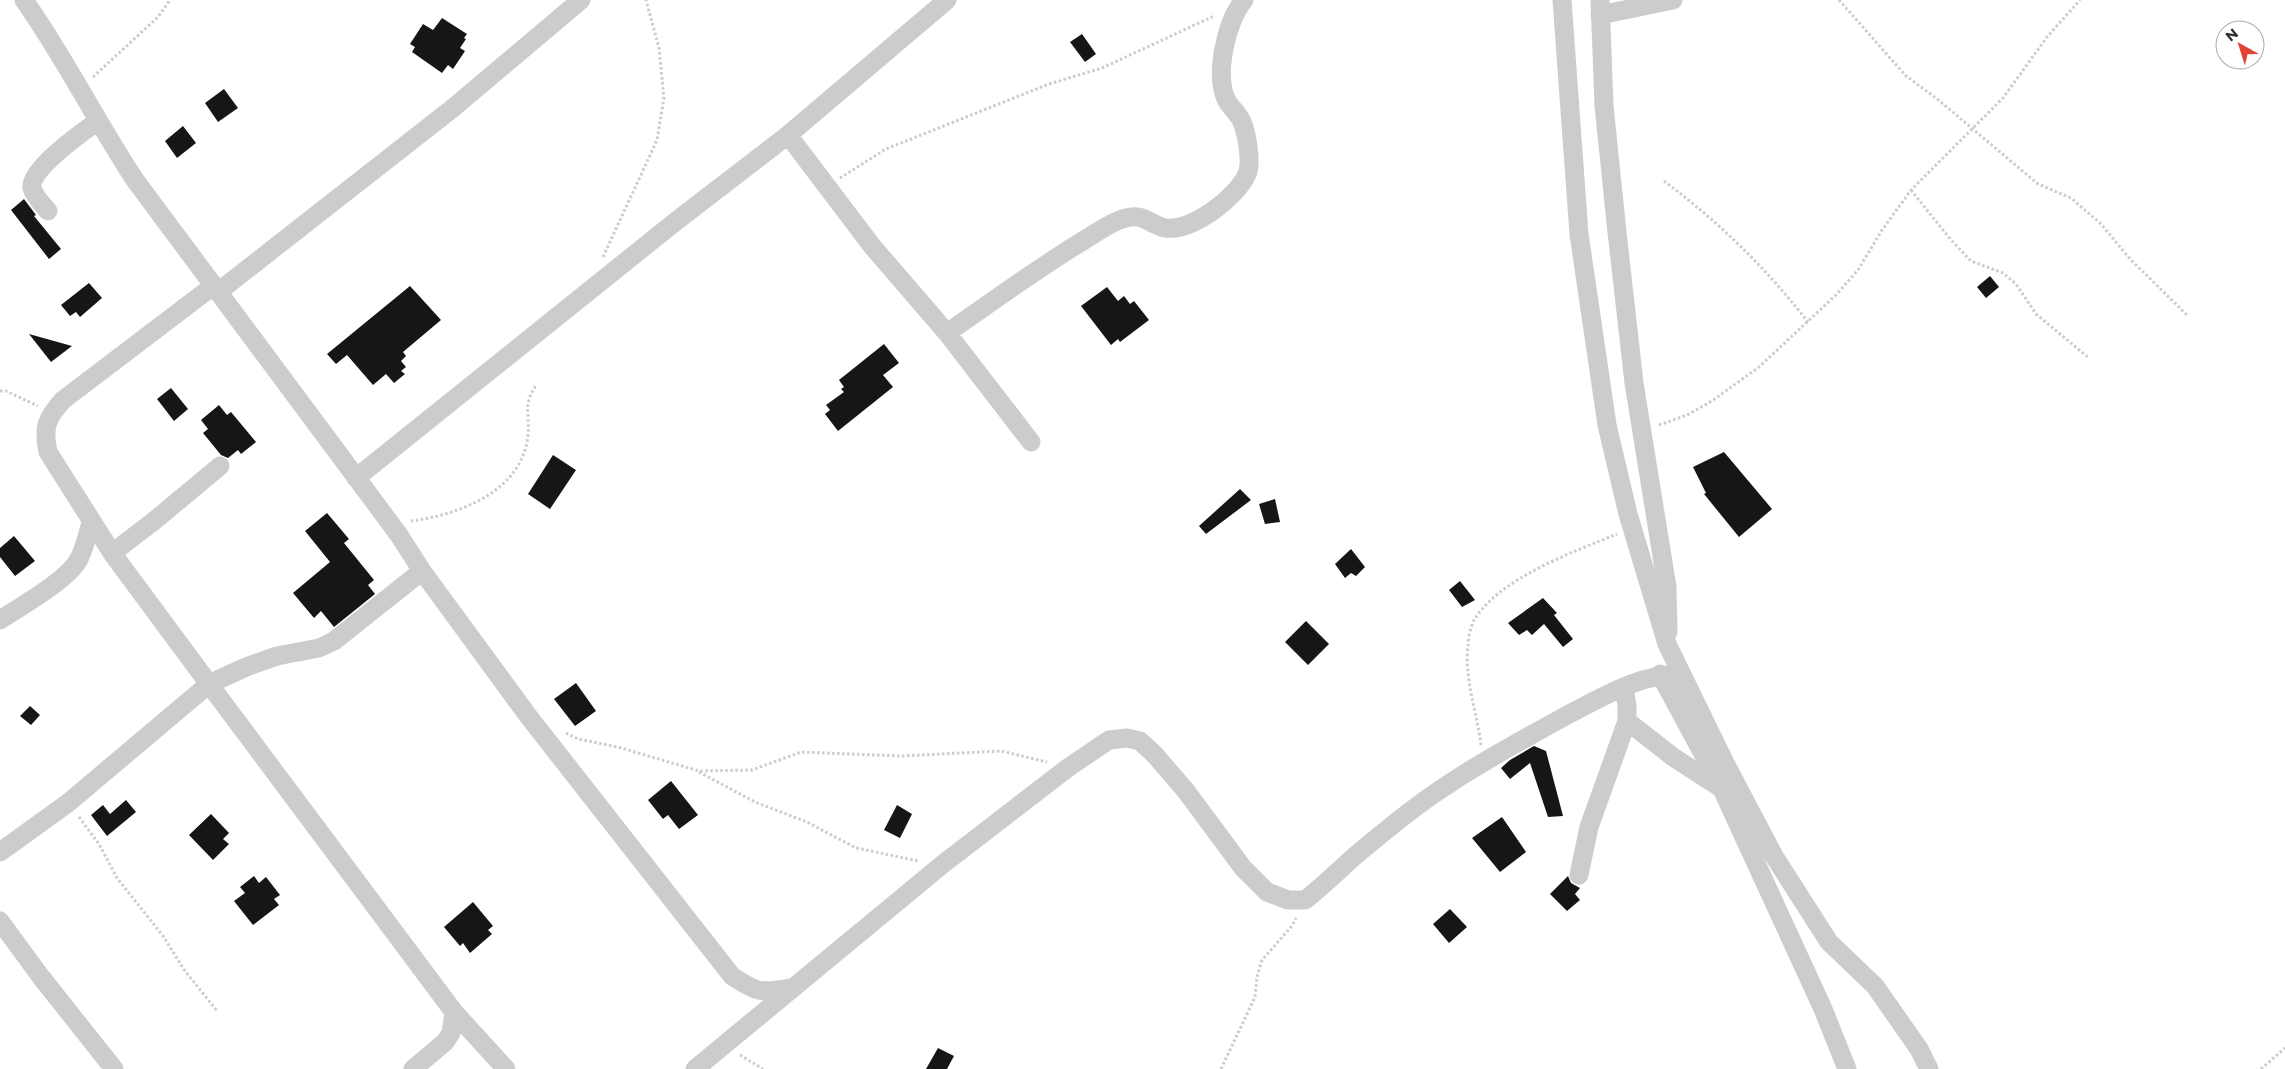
<svg xmlns="http://www.w3.org/2000/svg" width="2285" height="1069" font-family="Montserrat,sans-serif">
<style>
.building{fill:#161616}
.lines{fill:none;stroke-linecap:round;stroke-linejoin:round}
.path{stroke:#ccc;stroke-width:3;stroke-dasharray:2.5 2.5;stroke-linecap:butt}
.minor{stroke:#ccc;stroke-width:19}
</style>
<rect width="100%" height="100%" fill="#fff"/>
<path class="building" d="M442 18 467 34 464 38 466 39 460 48 465 51 453 69 448 65 442 73 412 52 415 47 410 44 423 24 433 30Z
M1082 34 1096 54 1085 62 1070 42Z
M224 89 238 108 218 122 205 103Z
M183 126 196 143 177 158 165 141Z
M24 199 36 215 34 216 61 249 49 259 11 210Z
M1990 276 1999 287 1986 298 1977 287Z
M89 283 102 298 80 317 76 312 70 316 61 305Z
M410 286 441 320 403 352 406 356 401 361 406 367 401 371 405 374 394 383 386 374 373 385 347 355 336 364 327 354Z
M1107 287 1118 301 1124 296 1130 304 1134 301 1149 320 1120 342 1118 339 1111 345 1081 306Z
M29 334 72 346 51 362Z
M884 344 899 363 883 375 893 387 838 431 825 414 830 410 826 405 844 392 841 389 844 387 839 380Z
M171 388 188 409 174 421 157 399Z
M219 405 227 415 231 412 256 442 241 454 238 450 228 458 221 455 203 433 208 429 201 420Z
M1724 452 1772 509 1739 537 1704 494 1706 493 1693 467Z
M553 455 576 470 550 509 528 494Z
M1240 489 1251 500 1206 534 1199 526Z
M1275 499 1280 522 1265 524 1259 504Z
M327 513 349 539 344 543 374 580 368 585 375 594 334 627 321 611 314 618 293 593 330 562 305 531Z
M14 536 35 561 15 576 0 557V548Z
M1351 549 1365 567 1356 576 1351 573 1345 578 1335 564Z
M1460 581 1475 600 1462 607 1449 590Z
M1543 598 1557 613 1554 615 1573 639 1563 647 1544 624 1532 635 1527 630 1519 635 1508 623Z
M1306 621 1329 644 1308 665 1285 642Z
M576 683 596 711 575 726 554 699Z
M30 706 40 715 31 725 20 716Z
M1534 746 1546 751 1563 816 1548 817 1530 763 1510 779 1501 768 1510 760Z
M671 781 698 815 679 829 668 815 663 819 648 800Z
M126 800 136 812 107 836 91 815 103 805 110 814Z
M897 805 912 814 900 838 884 830Z
M211 814 229 833 223 839 229 844 213 860 189 835Z
M1502 817 1526 852 1500 872 1472 838Z
M254 876 259 883 266 877 280 895 274 899 279 905 253 925 234 901 245 893 240 887Z
M1568 876 1571 883 1580 888 1575 894 1580 900 1567 911 1550 894Z
M473 902 493 926 488 930 492 934 470 953 463 943 460 946 444 927Z
M1450 909 1467 927 1449 943 1433 924Z
M938 1048 954 1056 947 1069H926Z"/>
<g class="lines">
<path class="path" d="M1839 0 1906 76 1936 98 2038 184 2071 198 2101 224 2130 259 2187 315
M93 77 158 17 170 0
M840 178 886 149 1049 84 1102 68 1214 16
M1664 181C1720 223 1765 267 1808 322
M1911 190 1951 240 1971 261 2003 273 2016 284 2036 314 2089 358
M603 257 657 140 664 98 659 48 646 0
M0 391H6L38 406
M1659 425 1687 415 1712 401 1759 367 1836 295 1858 270 1882 230 1911 190 2003 98 2047 37 2080 0
M411 521C459 515 523 491 528 435 530 411 522 406 537 384
M566 733 578 739 618 747 699 771 752 770 801 752 900 756 1001 751 1047 762
M1481 745C1477 713 1464 678 1468 646 1468 638 1471 626 1474 620 1500 578 1573 552 1617 534
M699 772 755 802 807 822 856 848 919 861
M79 817 99 844 117 878 163 936 185 971 218 1012
M740 1055 763 1069
M1221 1069 1255 997 1257 977 1262 960 1292 926 1296 918
M2261 1069 2285 1048"/>
<path class="minor" d="M24 0C65 58 96 121 135 180L399 535 422 571 529 717 732 976C757 993 761 993 790 988
M1562 0 1579 234 1607 425 1628 514 1667 644 1725 763 1774 856 1829 942 1875 986 1919 1049 1929 1069
M1600 0 1604 106 1617 232 1634 383 1667 587 1668 632
M1600 15 1673 0
M788 135 872 246 947 333 1031 442
M48 211C43 205 34 196 32 188 28 170 84 131 98 121
M213 286 63 400C46 419 43 427 48 452L112 553 209 684 454 1012 506 1069
M218 292 453 108 581 0
M947 333C993 301 1038 268 1086 239 1098 232 1112 221 1126 218 1143 213 1151 225 1165 228 1192 232 1237 197 1247 174 1252 163 1247 134 1242 122 1239 114 1231 108 1227 101 1214 76 1226 21 1244 0
M356 478 675 222 788 135 947 0
M112 553 154 521 220 466
M0 620C21 606 68 580 79 559 85 547 88 534 91 522
M1660 674 1722 789 1823 1009 1847 1069
M1627 721 1673 757 1721 788
M0 852 68 803 209 684 246 667 277 656 319 648 334 641 422 571
M1579 875 1589 827 1627 721V706L1624 687
M0 921 41 977 114 1069
M413 1069 445 1042 451 1033 454 1012
M695 1069 943 864 1069 767 1109 740 1127 738 1140 741 1155 755 1186 791 1243 868 1267 892 1288 900H1305C1323 886 1339 870 1356 855 1380 835 1405 814 1431 796 1475 765 1524 739 1571 713 1606 695 1641 674 1681 674"/>
</g>
<g transform="translate(2240 45) rotate(321)"><circle r="24" fill="#ffffff" stroke="#acacac"/>
<path d="M0-4L9 19L0 12L-9 19Z" fill="#e34333"/>
<text y="-8" font-size="14" font-weight="bold" text-anchor="middle" fill="#2f2f2f">N</text>
</g>
</svg>
